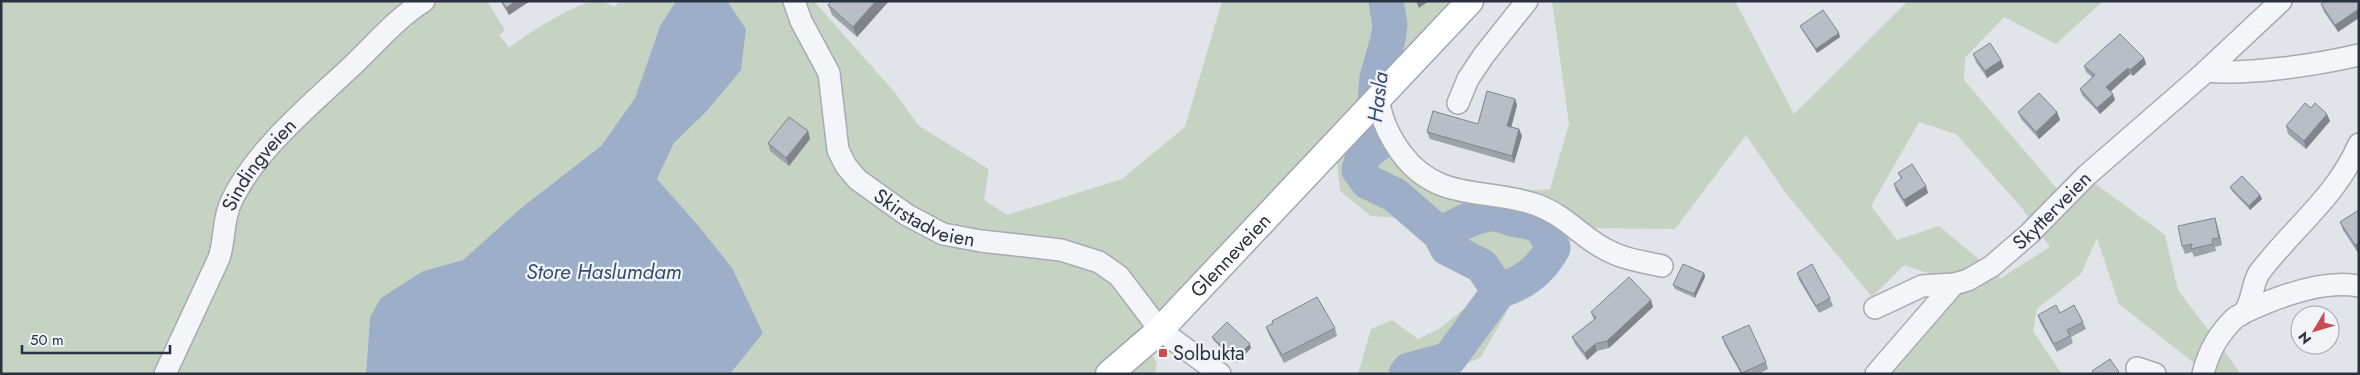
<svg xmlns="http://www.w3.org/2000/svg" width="2360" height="375" font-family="Jost,sans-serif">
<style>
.green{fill:#c6d3c2;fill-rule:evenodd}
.water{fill:#9dafc8}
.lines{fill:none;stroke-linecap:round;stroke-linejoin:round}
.river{stroke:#9dafc8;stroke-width:35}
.minor-casing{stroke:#a6abb3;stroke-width:24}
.major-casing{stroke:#a1a7b5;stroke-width:29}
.minor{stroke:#f4f5f8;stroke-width:21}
.major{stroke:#fff;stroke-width:26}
.wall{fill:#9ea3aa}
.shaded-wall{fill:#81848b}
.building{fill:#b8bdc6;stroke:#81848b}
.poi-dot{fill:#cb4a55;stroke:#f1f3f7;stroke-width:2}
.labels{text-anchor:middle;stroke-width:4.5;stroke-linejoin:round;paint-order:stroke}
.street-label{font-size:20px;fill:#2a3141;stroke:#f1f3f7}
.poi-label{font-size:20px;fill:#2a3141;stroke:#f1f3f7;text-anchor:start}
.water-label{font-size:21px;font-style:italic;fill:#354d74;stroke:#f1f3f7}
</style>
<rect width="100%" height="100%" fill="#e1e4e9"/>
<path class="green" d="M1 1H487L505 30 499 35 509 48C528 33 567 9 589 2 599 0 607 2 614 7L620 1H676L660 26 635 98 601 146 521 208 463 260 423 271 370 317 366 374H1Z
M727 1H814L896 94 919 126 989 169 984 200 1007 215 1122 179 1185 127 1222 1H1456L1149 322 1141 337 1157 363 1155 374H730L763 332 697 224 657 179 674 143 706 112Z
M1552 1H1735L1794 114 1908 1H2103L2056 44 2004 17 1965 58 1964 80 2068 202 2093 182 2165 235 2178 290 2239 371 2237 374H2208L2119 304 2097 238 2081 274 2037 309 2033 331 2062 374H1880L1912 340 1940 277 1904 265 1872 297 1784 191 1746 135 1675 229 1581 228 1564 250 1513 301 1481 357 1446 374H1358L1371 329 1392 320 1418 339 1439 329 1486 291 1473 272 1400 218 1371 216 1340 191 1337 162 1373 125C1391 141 1417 168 1439 177 1461 186 1527 193 1550 189L1569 124ZM1919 122 1956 134 2021 207 2050 247 2001 278 1939 226 1897 240 1871 206Z"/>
<path class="water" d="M676 1H727L746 29 741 70 706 112 674 143 657 179 697 224 732 268 763 333 730 374H366L370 317 381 298 423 271 463 260 521 208 601 146 635 98 660 26Z"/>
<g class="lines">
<path class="river" d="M1386 1 1390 25 1388 39 1377 78 1372 129 1379 143 1363 155 1359 170 1368 182 1395 195 1440 234 1447 248 1482 266 1499 291 1449 359 1409 370 1406 374
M1440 234C1454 227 1478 213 1494 214 1500 214 1507 218 1513 219 1539 224 1541 222 1553 248 1541 270 1522 284 1499 291"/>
<defs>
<g id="minor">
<path id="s1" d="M794 1 801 21 829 73 838 150 846 166 858 180 907 215 943 234 981 241 1061 250 1099 262 1119 276 1160 330 1220 374"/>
<path d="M2206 71C2248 75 2317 65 2359 55"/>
<path d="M1378 99C1382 121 1389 136 1402 154 1439 203 1486 187 1537 205 1567 216 1585 241 1611 252 1626 260 1645 262 1662 266"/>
<path d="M1458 103 1468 79 1484 55 1527 1"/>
<path id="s2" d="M1875 308 1922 286 1954 284 1968 280 1992 266 2029 234 2087 175 2202 75 2281 1"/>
<path d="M2245 312C2277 297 2324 279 2359 286"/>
<path d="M2137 368 2155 374"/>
<path id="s3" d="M165 374 219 258C225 240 223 218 231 202 255 150 312 104 353 65 377 42 396 19 424 1"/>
<path d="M1876 374 1954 284"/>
<path d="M2203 374C2208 353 2219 333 2235 318 2237 316 2242 315 2244 312 2252 304 2252 284 2259 273 2292 229 2337 196 2359 144"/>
</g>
<g id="major">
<path id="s4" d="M1109 374 1160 330 1470 1"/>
</g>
</defs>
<use href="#minor" class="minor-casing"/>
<use href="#major" class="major-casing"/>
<use href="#minor" class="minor"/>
<use href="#major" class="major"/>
</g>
<path class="wall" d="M500 1H530L509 15Z
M831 1H889L857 37 832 15 828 5Z
M2359 1 2338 32 2324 12 2321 4Z
M1800 26 1840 37 1817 53 1802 30Z
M1973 54 2004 67 1987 78 1976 62Z
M2144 58 2146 64 2133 76 2130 74 2111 91 2115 100 2100 114 2082 95 2080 89 2092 77 2086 72 2084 66Z
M1515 99 1517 105 1511 127 1519 129 1522 136 1514 163 1430 139 1427 132 1478 124Z
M2311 108 2330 121 2306 149 2288 134 2286 126Z
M2018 112H2057L2060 120 2039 139 2021 119Z
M808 131 810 139 789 166 770 151 768 143Z
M1898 173 1926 186 1928 193 1906 207 1896 191 1894 184 1901 179Z
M2230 187 2260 195 2262 199 2250 210 2232 191Z
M2359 210V252L2358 253 2343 230 2340 222Z
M2215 218 2217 225 2222 245 2215 247 2216 251 2194 257 2192 252 2185 254 2182 246Z
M1704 273 1705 277 1695 298 1675 289 1673 285Z
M1797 273 1830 298 1833 306 1819 313 1799 280Z
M1653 307 1609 348 1597 351 1587 360 1575 344 1572 337 1594 320 1591 312Z
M2060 313 2083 322 2086 329 2071 337 2073 343 2057 352 2040 322 2038 315Z
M1266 327 1335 328 1337 336 1284 363 1269 335Z
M1212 337 1251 348 1237 363 1214 341Z
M1722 337 1766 362 1768 369 1759 374H1741L1725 345Z"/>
<path class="shaded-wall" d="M516 1H530L509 15 506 8Z
M876 1H889L857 37 853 27Z
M1416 1H1429L1419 8Z
M2359 9V18L2338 32 2335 25Z
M1839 33 1840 37 1817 53 1816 49Z
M2144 58 2146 64 2133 76 2130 70Z
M2001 60 2004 67 1987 78 1985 71Z
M2128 68 2130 74 2109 93 2106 87Z
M2113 94 2115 100 2100 114 2097 108Z
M1515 99 1517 105 1510 132 1507 126Z
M2057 112 2060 120 2039 139 2036 132Z
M2327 114 2330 121 2306 149 2304 141Z
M1519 129 1522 136 1514 163 1512 156Z
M808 131 810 139 789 166 786 158Z
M1926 186 1928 193 1906 207 1904 200Z
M2260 195 2262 199 2250 210 2249 206Z
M2215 218 2217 225 2222 245 2219 238Z
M2359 243V252L2358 253 2355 245Z
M1704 273 1705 277 1695 298 1694 294Z
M1651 300 1653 307 1609 348 1607 341Z
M1250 344 1251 348 1237 363 1235 359Z
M1595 344 1597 351 1587 360 1585 353Z"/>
<path class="building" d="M502 1H516L506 8Z
M831 1H876L853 27 828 5Z
M2326 1H2359V9L2335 25 2321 4Z
M1823 10 1839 33 1816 49 1800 26Z
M2120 34 2144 58 2130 70 2128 68 2106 87 2113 94 2097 108 2080 89 2095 75 2084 66Z
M1990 43 2001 60 1985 71 1973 54Z
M1487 91 1515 99 1507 126 1519 129 1512 156 1427 132 1433 111 1478 124Z
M2039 93 2057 112 2036 132 2018 112Z
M2305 103 2311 108 2315 103 2327 114 2304 141 2286 126Z
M789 117 808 131 786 158 768 143Z
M1912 164 1926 186 1904 200 1894 184 1902 178 1898 173Z
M2242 176 2260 195 2249 206 2230 187Z
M2359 210V243L2355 245 2340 222Z
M2215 218 2219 238 2212 239 2213 244 2191 249 2192 244 2182 246 2178 226Z
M1683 264 1704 273 1694 294 1673 285Z
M1812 264 1830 298 1816 306 1797 273Z
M1629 277 1651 300 1607 341 1595 344 1585 353 1572 337 1596 318 1591 312Z
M1317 297 1335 328 1282 355 1266 327 1273 323 1272 321Z
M2056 305 2060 313 2074 305 2083 322 2067 330 2070 336 2054 344 2038 315Z
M1227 322 1250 344 1235 359 1212 337Z
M1749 325 1766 362 1742 373 1722 337Z
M2110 359 2119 372 2116 374H2094L2092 371Z"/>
<rect class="poi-dot" x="1158" y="348" width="10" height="10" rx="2.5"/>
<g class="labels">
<g class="street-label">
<text dy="7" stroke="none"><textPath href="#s3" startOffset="232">Sindingveien</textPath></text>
<text dy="7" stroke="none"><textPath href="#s2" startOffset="208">Skytterveien</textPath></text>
<text dy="7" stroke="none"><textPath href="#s1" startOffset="272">Skirstadveien</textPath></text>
<text dy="7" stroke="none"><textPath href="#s4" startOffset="170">Glenneveien</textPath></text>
</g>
<g class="poi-label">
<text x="1173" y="360">Solbukta</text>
</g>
<g class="water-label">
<text transform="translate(1378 97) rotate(-83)" y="7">Hasla</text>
<text x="604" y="279">Store Haslumdam</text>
</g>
</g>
<rect width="2360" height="375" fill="none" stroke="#2a3141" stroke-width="5"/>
<g transform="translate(2315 330) rotate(232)"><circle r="24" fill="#f1f3f7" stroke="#a1a5ae"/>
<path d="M0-4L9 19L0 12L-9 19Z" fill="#cb4a55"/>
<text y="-8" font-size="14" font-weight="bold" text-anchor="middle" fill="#2a3141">N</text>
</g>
<path d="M22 345v8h148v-8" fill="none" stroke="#2a3141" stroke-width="2.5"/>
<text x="30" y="345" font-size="15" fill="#2a3141" stroke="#f1f3f7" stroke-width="4" paint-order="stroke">50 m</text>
</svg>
